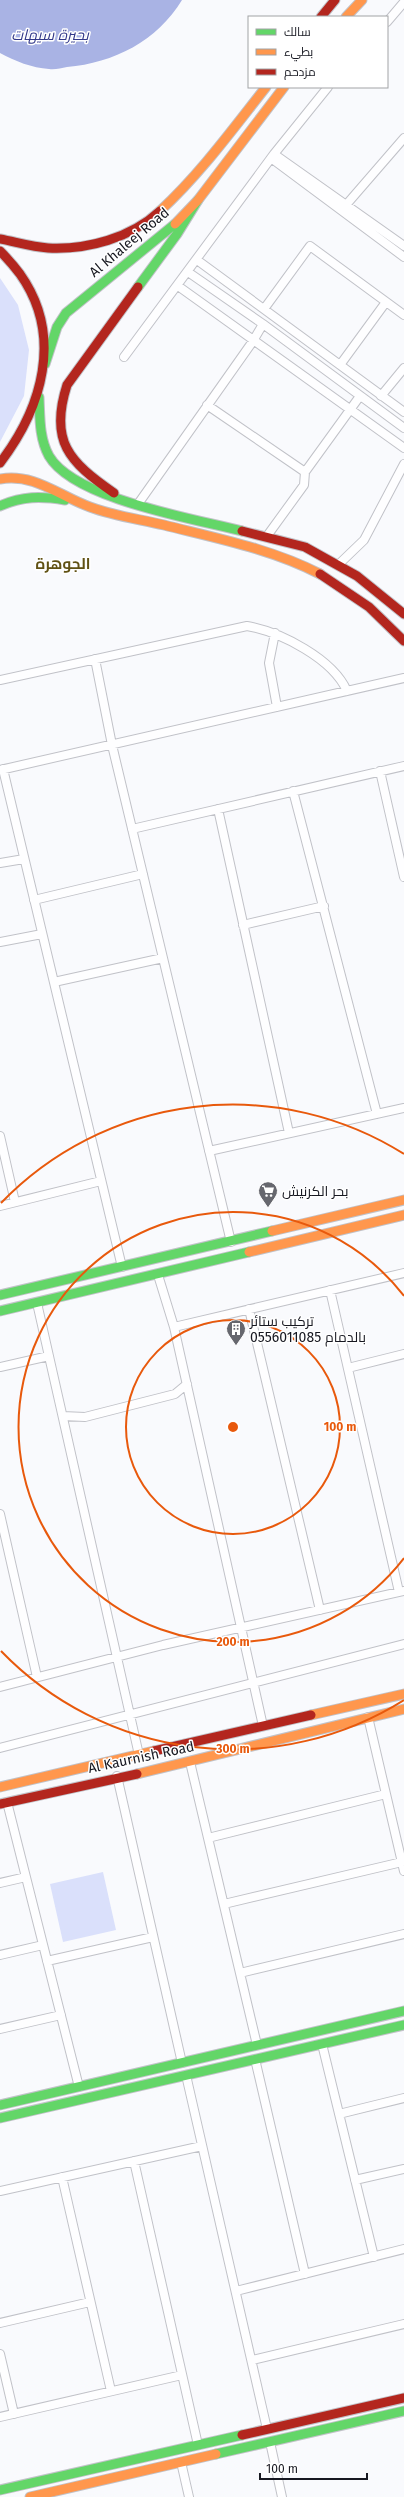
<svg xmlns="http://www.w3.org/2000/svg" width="404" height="2497" font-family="'Fira Sans',Cairo,sans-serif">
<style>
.green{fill:#dae0fb}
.water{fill:#a9b3e4}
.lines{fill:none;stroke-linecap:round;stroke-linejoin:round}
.street-casing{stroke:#c1c2c8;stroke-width:10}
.fast-casing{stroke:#c1c2c8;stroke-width:11}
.slow-casing{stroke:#c1c2c8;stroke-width:11}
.jam-casing{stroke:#c1c2c8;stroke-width:11}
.street{stroke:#fefeff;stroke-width:8}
.fast{stroke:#63d668;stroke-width:9}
.slow{stroke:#ff974d;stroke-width:9}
.jam{stroke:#b3261e;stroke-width:9}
.ring{fill:none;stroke:#e8590c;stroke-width:2}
.labels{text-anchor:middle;stroke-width:3;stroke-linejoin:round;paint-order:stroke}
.street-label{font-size:14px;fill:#171821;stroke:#fff}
.poi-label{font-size:14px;fill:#171821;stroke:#fff;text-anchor:start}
.water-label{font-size:15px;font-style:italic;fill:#323889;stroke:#fff}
.neighbourhood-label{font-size:15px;font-weight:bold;fill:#615215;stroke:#fff}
.centre{fill:#e8590c;stroke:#fff;stroke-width:2}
.ring-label{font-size:12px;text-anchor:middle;font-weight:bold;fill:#e8590c;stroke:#fff;stroke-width:3;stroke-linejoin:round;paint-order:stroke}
</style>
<rect width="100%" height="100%" fill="#f9fafd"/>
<path class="green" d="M0 278 18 305 29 350 24 396 0 442Z
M103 1872 116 1930 63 1942 50 1884Z"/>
<path class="water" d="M0 0H182C157 41 114 63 67 67 61 68 55 70 49 69 32 68 15 61 0 53Z"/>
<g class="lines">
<defs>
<path id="street" d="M387 22 404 2
M274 154 404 246
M271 158 404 257
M346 205 404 138
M197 260 404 412
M178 286 404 448
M264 309 310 246 404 315
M263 324 404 428
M124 357 274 154 328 87
M340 365 386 302
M381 396 404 368
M207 405 305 472 360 396
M138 504 253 341 263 324 188 272
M267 536 304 485 305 472
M338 565 364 540 404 464
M275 633 269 663 277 707
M95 659 112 745 231 1242
M0 680 247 626C281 632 333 659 347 691
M3 769 122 1267
M0 770 404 678
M380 771 404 877
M293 791 377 1114
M218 809 289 1133
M132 829 404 766
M0 863 24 859
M34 900 143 874
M243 925 324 906
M0 942 42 934
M54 982 163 958
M0 1136 15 1202
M209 1151 404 1108
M0 1206 101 1181
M158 1275 174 1327 263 1726
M330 1290 399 1592
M37 1303 139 1755
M249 1309 320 1610
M174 1327 404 1273
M0 1367 49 1356
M348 1368 404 1354
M63 1416 85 1417 175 1394 187 1384
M0 1514 37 1677
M0 1687 163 1645 404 1591
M368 1717 404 1871
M0 1748 404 1644
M190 1762 257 2045
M117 1776 182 2063
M7 1802 79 2087
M208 1838 386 1794
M0 1883 26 1877
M224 1904 402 1862
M0 1955 43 1945
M47 1961 153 1937
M240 1973 404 1934
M0 2029 61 2015
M322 2044 374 2257
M255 2059 305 2274
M186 2075 267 2429
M339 2114 404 2098
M134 2161 198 2445
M62 2177 111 2391
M355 2180 404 2169
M0 2191 202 2146
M236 2291 404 2249
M0 2323 90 2302
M0 2354 14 2414
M252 2360 404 2324
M0 2417 182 2375
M270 2442 282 2497
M181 2462 189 2497"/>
<path id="fast" d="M138 287 177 234 198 200
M45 364 57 327 66 313 175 224
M39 397C40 417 39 438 49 456 74 499 195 519 242 531
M0 506C22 496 41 496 65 500
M0 1295 272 1231
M0 1311 249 1252
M0 2105 404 2011
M0 2118 404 2025
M216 2454 404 2411
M0 2490 242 2435"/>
<path id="slow" d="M346 17 362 0
M160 211C200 174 232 130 266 87
M175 224 198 200 284 87
M0 479C35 473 59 496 90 507 114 516 139 519 164 525 216 538 272 549 320 574
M272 1231 404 1200
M249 1252 404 1215
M311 1715 404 1694
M137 1774 404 1709
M0 1787 154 1751
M30 2497 216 2454"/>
<path id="jam" d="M321 17 335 0
M0 239C16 242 32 247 48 248 87 250 131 238 160 211
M0 251C7 258 14 266 20 274 64 336 42 408 0 463
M114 493C69 462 49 441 67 385L138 287
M242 531 305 547 357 576 404 614
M320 574 369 607 404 641
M154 1751 311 1715
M0 1804 137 1774
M242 2435 404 2398"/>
</defs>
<use href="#street" class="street-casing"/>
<use href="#fast" class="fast-casing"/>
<use href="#slow" class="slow-casing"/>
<use href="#jam" class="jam-casing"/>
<use href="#street" class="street"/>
<use href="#fast" class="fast"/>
<use href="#slow" class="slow"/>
<use href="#jam" class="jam"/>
</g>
<g class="ring">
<circle cx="233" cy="1427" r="107"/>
<path d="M404 1558A215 215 0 1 1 404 1296"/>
<path d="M404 1700A322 322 0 0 1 1 1651M1 1203A322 322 0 0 1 404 1154"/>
</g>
<defs>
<symbol id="supermarket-pin" viewBox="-11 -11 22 30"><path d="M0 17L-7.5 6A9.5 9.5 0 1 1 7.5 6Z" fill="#66676e" stroke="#fff"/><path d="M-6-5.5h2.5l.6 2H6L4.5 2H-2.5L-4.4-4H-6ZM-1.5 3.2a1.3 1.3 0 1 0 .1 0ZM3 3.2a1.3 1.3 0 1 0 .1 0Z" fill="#fff"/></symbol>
<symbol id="building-pin" viewBox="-11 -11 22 30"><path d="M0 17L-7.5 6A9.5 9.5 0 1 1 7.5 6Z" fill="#66676e" stroke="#fff"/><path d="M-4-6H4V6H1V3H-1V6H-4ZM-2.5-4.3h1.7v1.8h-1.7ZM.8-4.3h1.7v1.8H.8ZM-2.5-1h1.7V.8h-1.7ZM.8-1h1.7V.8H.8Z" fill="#fff"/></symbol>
</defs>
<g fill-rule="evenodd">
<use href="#supermarket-pin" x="257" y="1180" width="22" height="30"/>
<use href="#building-pin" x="225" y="1318" width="22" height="30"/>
</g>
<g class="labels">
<g class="street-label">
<text transform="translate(129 242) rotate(-40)" y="5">Al Khaleej Road</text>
<text transform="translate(141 1757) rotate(-12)" y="5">Al Kaurnish Road</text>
</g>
<g class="poi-label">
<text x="282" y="1196">بحر الكرنيش</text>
<text x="250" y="1326">تركيب ستائر<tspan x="250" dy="16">بالدمام 0556011085</tspan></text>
</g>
<g class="water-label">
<text x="50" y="40">بحيرة سيهات</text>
</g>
<g class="neighbourhood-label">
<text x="63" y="569">الجوهرة</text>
</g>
</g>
<circle cx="233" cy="1427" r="6" class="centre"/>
<g class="ring-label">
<text x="340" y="1431">100 m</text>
<text x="233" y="1646">200 m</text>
<text x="233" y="1753">300 m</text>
</g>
<rect x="248" y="16" width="140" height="72" fill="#ffffff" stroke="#a2a3a6"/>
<rect x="256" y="29" width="20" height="6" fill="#63d668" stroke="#a2a3a6"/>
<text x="284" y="36" font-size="12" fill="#171821">سالك</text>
<rect x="256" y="49" width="20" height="6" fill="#ff974d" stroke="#a2a3a6"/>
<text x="284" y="56" font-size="12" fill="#171821">بطيء</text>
<rect x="256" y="69" width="20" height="6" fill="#b3261e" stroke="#a2a3a6"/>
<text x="284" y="76" font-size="12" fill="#171821">مزدحم</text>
<path d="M260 2473v6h107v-6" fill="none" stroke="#171821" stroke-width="2"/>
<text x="266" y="2473" font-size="12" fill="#171821" stroke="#ffffff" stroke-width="3" paint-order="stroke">100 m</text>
</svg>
